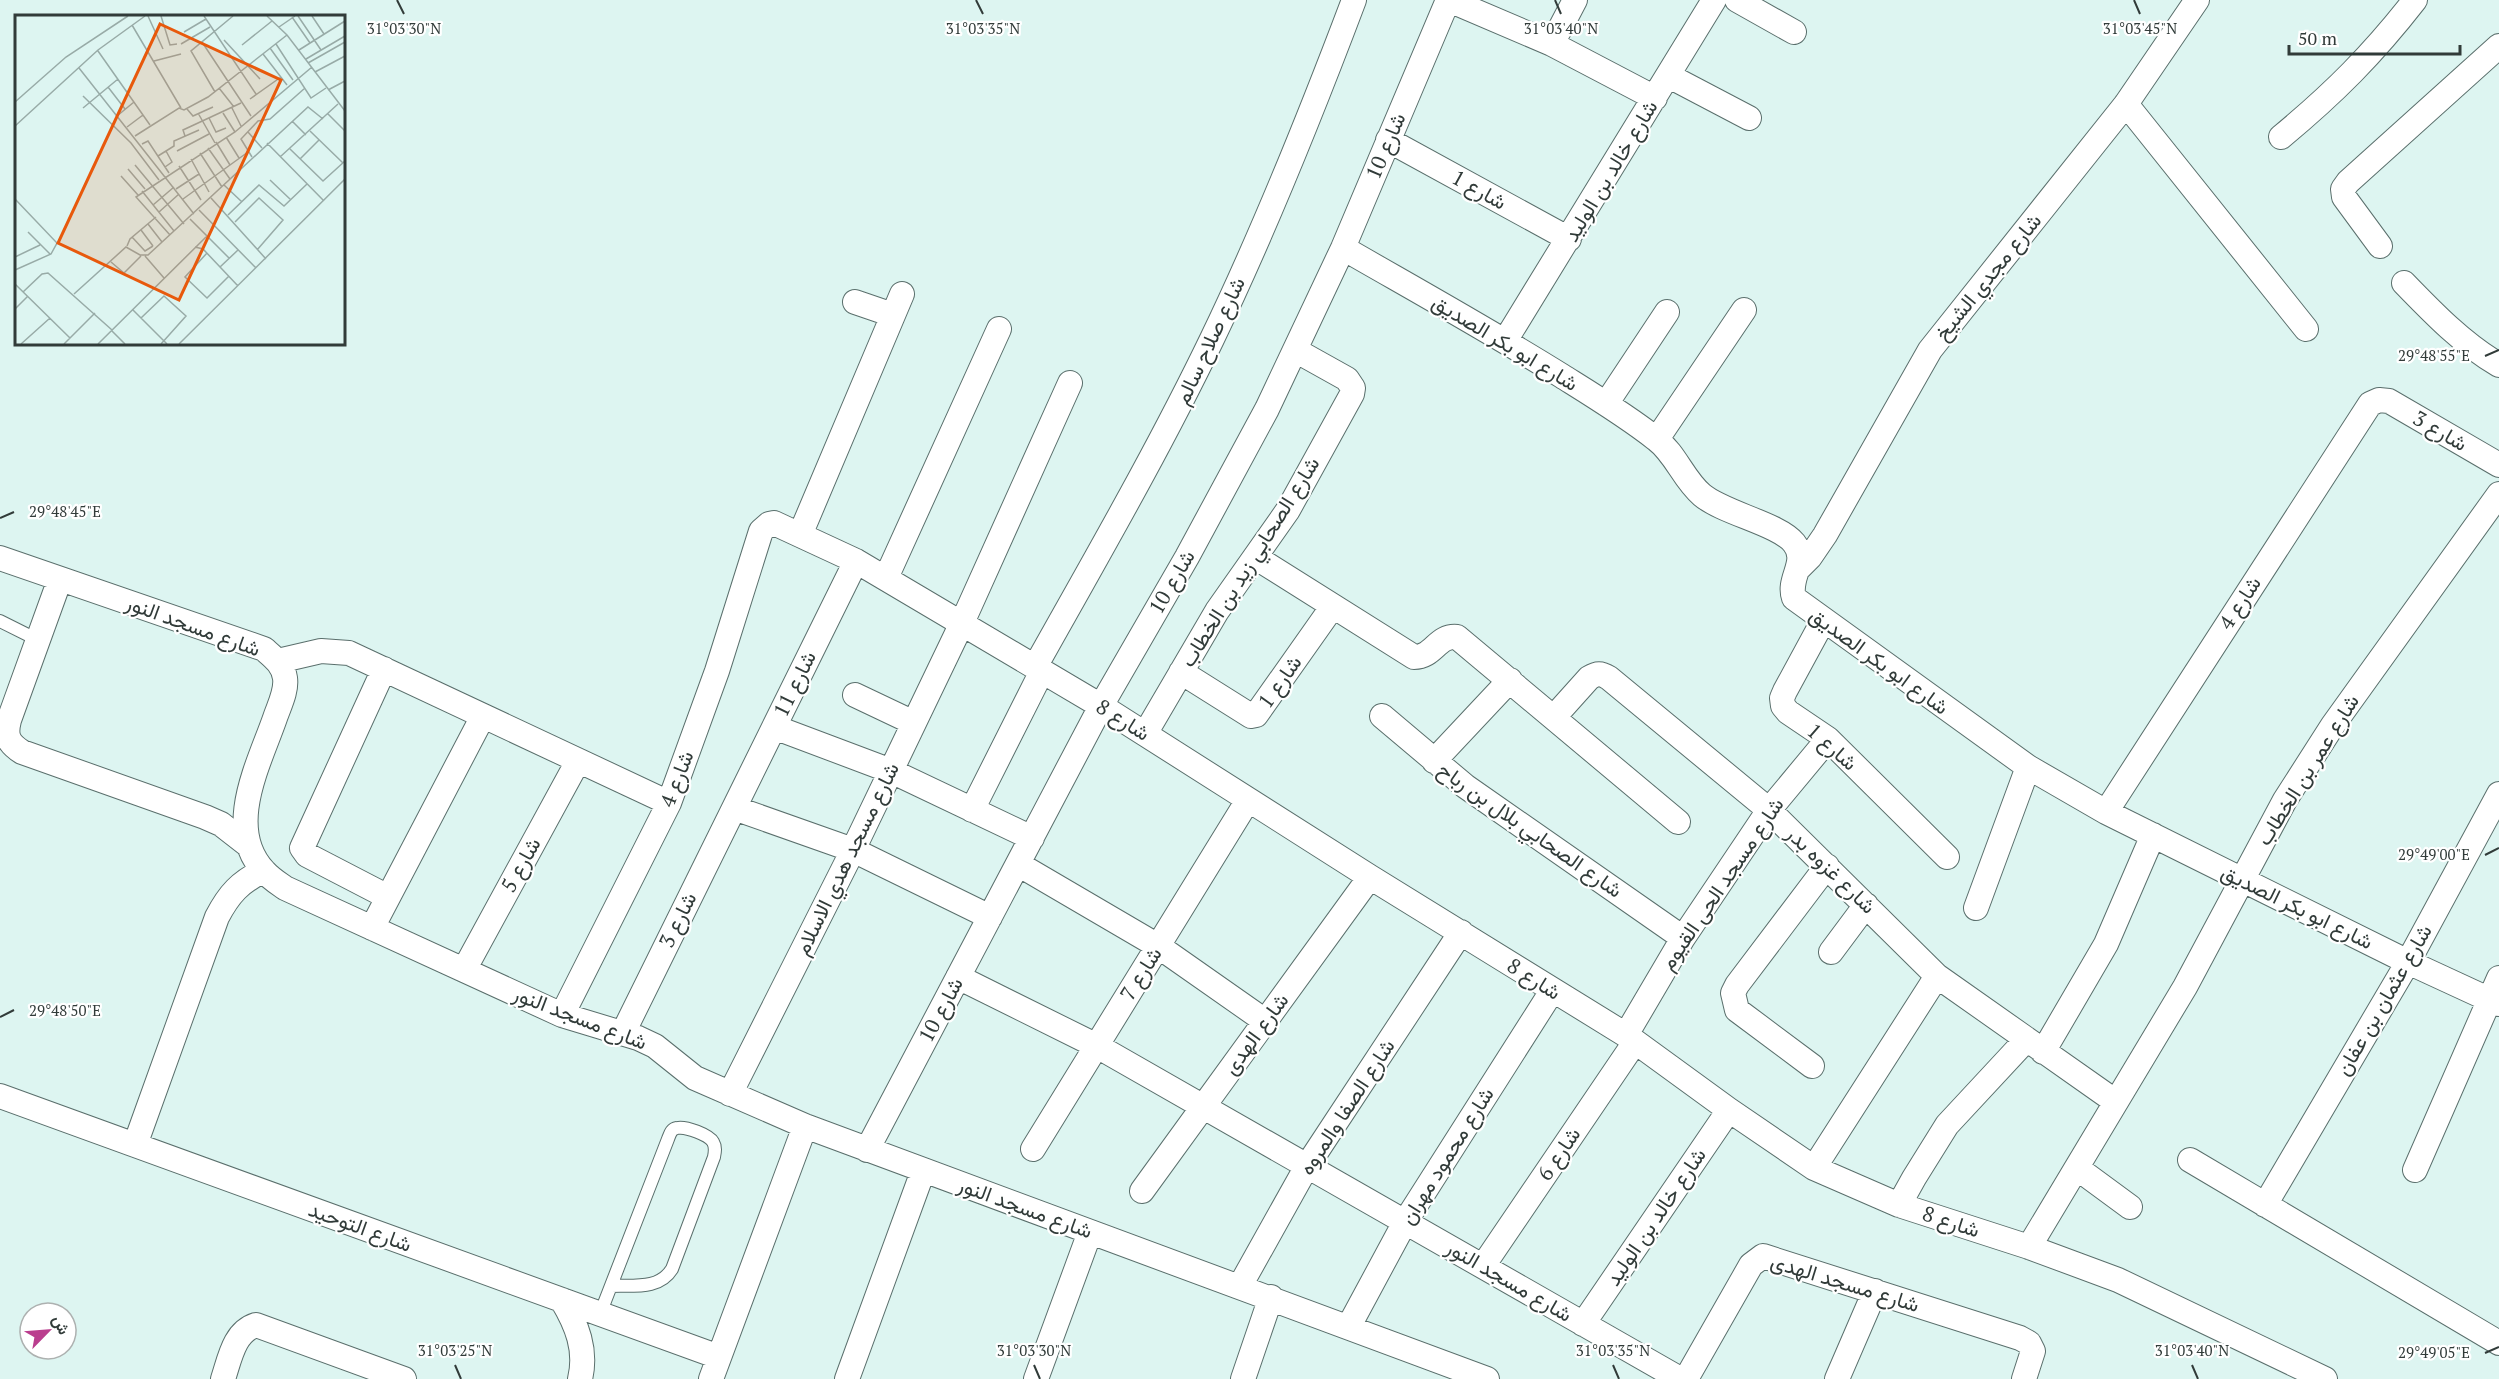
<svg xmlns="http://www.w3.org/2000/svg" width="2499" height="1379" font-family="'PT Serif',Vazirmatn,serif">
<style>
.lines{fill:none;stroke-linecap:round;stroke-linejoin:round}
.lane-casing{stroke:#5a6f6c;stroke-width:14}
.street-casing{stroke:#5a6f6c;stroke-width:26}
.lane{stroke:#fff;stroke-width:12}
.street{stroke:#fff;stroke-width:24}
.ticks{fill:none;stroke:#313b39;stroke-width:2}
.labels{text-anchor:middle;stroke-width:4.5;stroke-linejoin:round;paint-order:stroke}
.street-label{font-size:21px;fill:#313b39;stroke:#fff}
.inset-road{fill:none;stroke:#98aba7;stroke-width:1.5}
.view{fill:#e8590c;fill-opacity:0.15;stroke:#e8590c;stroke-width:3}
.inset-edge{fill:none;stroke:#313b39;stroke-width:3}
.ticks-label{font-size:15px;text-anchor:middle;fill:#313b39;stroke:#fff;stroke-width:4.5;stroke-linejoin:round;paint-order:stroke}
</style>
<rect width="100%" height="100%" fill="#ddf5f1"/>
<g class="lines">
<defs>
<path id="lane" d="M0 621 38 640
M600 1314 668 1139C670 1134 671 1129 677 1128 686 1126 709 1135 713 1142 716 1147 715 1152 714 1157L672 1269C659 1290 633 1285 611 1286"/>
<path id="street" d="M1449 0 1552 44 1655 98
M1737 0 1794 32
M1552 44 1575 0
M1669 76 1749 118
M2126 104 2306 329
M2281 137C2334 93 2373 54 2415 0
M1388 140 1569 239
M2380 246 2344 197 2343 189 2348 182 2499 46
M1343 248C1416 290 1490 331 1562 376 1594 396 1627 416 1656 439 1676 454 1683 479 1702 495 1723 513 1779 524 1794 543 1809 562 1787 578 1794 598L2028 767 2106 812 2408 962 2499 1004
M2404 283C2433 313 2463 344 2499 365
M855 302 893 315
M1505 341 1714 0
M1606 404 1667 312
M1657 439 1744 310
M800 535 902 294
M1255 557 1414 657C1434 657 1437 635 1457 637L1678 822
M0 558 264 649C273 657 283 664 285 678 287 691 279 706 275 718 259 764 224 828 264 871 270 878 278 883 285 888L562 1015 638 1038 655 1046 695 1078 805 1126 1487 1379
M1800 567 1810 557 1825 535 1930 350 2126 104 2197 0
M886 578 999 329
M60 579 9 720C5 736 8 743 22 752L205 817 221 824 248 845
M1823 621 1785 691 1782 698 1783 706 1788 712 1828 739 1947 857
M278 661 321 651 349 653 669 803
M1035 667C1096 558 1158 451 1212 339 1265 229 1311 114 1354 0
M384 669 302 848 307 855 388 897
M1181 672 1251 716 1256 715 1333 606
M855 695 914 723
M1382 716 1465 786 1683 938
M1554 717 1589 678C1597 673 1601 673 1609 678L1769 810 1937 976 2116 1102
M774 727 891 771 1032 838
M1145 734 1217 611 1288 510 1352 394 1353 388 1347 379 1295 350
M1434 761 1510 680
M734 808 853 850 990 917
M972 810 1042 671
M2106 812 2370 404 2379 400 2389 401 2499 465
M1018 864 1158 946 1265 1021
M1976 908 2028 767
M372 928 483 716
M1831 952 1866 905
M464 970 578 761
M958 977 1097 1046 1680 1379
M562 1015 669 803 717 671 761 531 769 524 774 523 856 561 1101 706 1370 877 1626 1035 1729 1110 1814 1168 1899 1205 2029 1247 2118 1280 2325 1379
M623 1033 856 561
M1626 1035 1683 938 1769 810 1828 739
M2043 1052 2106 944 2153 835
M1812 1066 1737 1010 1733 993 1737 985 1827 866
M730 1094 853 850 962 623 1070 383
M0 1096 719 1357
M135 1145 217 917C229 894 240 882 263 871
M1033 1149 1248 800
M867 1150 1101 706 1187 557 1267 409 1343 248 1448 0
M2190 1160 2499 1343
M1814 1168 1937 976
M2077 1168 2130 1207
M2415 1170 2499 978
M1142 1191 1370 877
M1899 1205 1914 1178 1947 1125 2026 1040
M2265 1205 2408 962 2499 794
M2029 1247 2185 987 2285 800 2333 725 2499 494
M1483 1266 1635 1042
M1240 1286 1307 1166 1461 932
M562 1300C577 1325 587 1350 580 1379
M1583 1324 1729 1110
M1349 1326 1405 1222 1552 991
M223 1379C230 1358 234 1332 256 1325L404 1379
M711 1379 805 1126
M847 1379 923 1171
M1036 1379 1090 1232
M1243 1379 1271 1297
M1686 1379 1751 1265 1763 1256 2020 1338 2029 1343 2033 1351 2024 1379
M1837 1379 1875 1291"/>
</defs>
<use href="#lane" class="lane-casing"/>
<use href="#street" class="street-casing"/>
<use href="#lane" class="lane"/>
<use href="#street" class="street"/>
</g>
<path class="ticks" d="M397 0 404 14M976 0 983 14M1555 0 1561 14M2134 0 2140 14M2485 356 2499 350M0 518 14 512M2485 855 2499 848M0 1017 14 1010M2485 1353 2499 1347M455 1365 461 1379M1034 1365 1040 1379M1613 1365 1619 1379M2192 1365 2198 1379"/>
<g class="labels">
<g class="street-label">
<text transform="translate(1386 146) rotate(-67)" y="7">شارع 10</text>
<text transform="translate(1611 171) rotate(-59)" y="7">شارع خالد بن الوليد</text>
<text transform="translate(1479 190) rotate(29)" y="7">شارع 1</text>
<text transform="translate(1988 277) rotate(-51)" y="7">شارع مجدي الشيخ</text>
<text transform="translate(1210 341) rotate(-65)" y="7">شارع صلاح سالم</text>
<text transform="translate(1505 343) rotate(31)" y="7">شارع ابو بكر الصديق</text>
<text transform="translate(2440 431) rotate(30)" y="7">شارع 3</text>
<text transform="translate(1250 562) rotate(-58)" y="7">شارع الصحابي زيد بن الخطاب</text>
<text transform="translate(1172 582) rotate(-60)" y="7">شارع 10</text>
<text transform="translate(2240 603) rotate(-57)" y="7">شارع 4</text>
<text transform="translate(193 626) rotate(20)" y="7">شارع مسجد النور</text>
<text transform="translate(1879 661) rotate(36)" y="7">شارع ابو بكر الصديق</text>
<text transform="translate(1280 682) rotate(-55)" y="7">شارع 1</text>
<text transform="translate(795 684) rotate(-64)" y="7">شارع 11</text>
<text transform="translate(1123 720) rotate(32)" y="7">شارع 8</text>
<text transform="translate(1832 747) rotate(41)" y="7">شارع 1</text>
<text transform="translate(2308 770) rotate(-58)" y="7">شارع عمر بن الخطاب</text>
<text transform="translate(677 779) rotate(-69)" y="7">شارع 4</text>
<text transform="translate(1530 830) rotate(35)" y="7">شارع الصحابي بلال بن رباح</text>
<text transform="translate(847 859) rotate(-64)" y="7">شارع مسجد هدي الاسلام</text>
<text transform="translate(521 865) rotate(-61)" y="7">شارع 5</text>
<text transform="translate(1831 870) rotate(44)" y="7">شارع غزوه بدر</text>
<text transform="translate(1722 884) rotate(-56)" y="7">شارع مسجد الحى القيوم</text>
<text transform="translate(2297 907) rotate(26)" y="7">شارع ابو بكر الصديق</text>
<text transform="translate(678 920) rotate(-64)" y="7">شارع 3</text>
<text transform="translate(1141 974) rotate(-58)" y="7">شارع 7</text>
<text transform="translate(1534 979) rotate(32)" y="7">شارع 8</text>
<text transform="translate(2384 1000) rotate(-60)" y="7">شارع عثمان بن عفان</text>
<text transform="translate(941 1010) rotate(-62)" y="7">شارع 10</text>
<text transform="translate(580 1018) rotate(21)" y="7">شارع مسجد النور</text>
<text transform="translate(1256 1034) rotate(-54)" y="7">شارع الهدى</text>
<text transform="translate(1347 1107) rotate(-57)" y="7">شارع الصفا والمروه</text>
<text transform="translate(1559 1154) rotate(-56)" y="7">شارع 6</text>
<text transform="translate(1447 1156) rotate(-58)" y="7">شارع محمود مهران</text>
<text transform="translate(1025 1208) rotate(20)" y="7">شارع مسجد النور</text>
<text transform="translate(1656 1217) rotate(-56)" y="7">شارع خالد بن الوليد</text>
<text transform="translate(1951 1222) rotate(18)" y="7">شارع 8</text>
<text transform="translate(360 1227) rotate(20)" y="7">شارع التوحيد</text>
<text transform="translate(1509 1281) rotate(30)" y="7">شارع مسجد النور</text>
<text transform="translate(1845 1283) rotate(17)" y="7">شارع مسجد الهدى</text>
</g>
</g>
<g transform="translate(15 15)">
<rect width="330" height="330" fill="#ddf5f1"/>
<path class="inset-road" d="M133 1 148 34M146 1 155 30 162 29M189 1 241 79M252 1 272 20 330 96M283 1 306 35M297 1 309 19M277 2 295 28M117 10 166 93M264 12 280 1M169 17 191 4M209 25 245 64M187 27 236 101M166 29 195 12M261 29 296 83 311 73M227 30 257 6M255 33 278 65M284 35 330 6M83 36 135 110M248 39 272 70M291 44 330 21M139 46 166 39M293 48 330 27M64 53 179 199M300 57 330 41M93 72 110 94M204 73 219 92M313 75 330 66M200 77 176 36 218 1M68 81 116 128 144 165M235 84 266 62M0 87 51 42 113 1M68 93 103 64M217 93 226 111M172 94 178 101 198 92M183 98 200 128M208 98 220 117M313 99 330 116M102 101 119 87M194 103 201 117 211 113M277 106 291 120M0 111 83 35 130 1M112 112 128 100M295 116 328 148M233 117 247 133M120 121 164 93 169 95 193 82 272 20M170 121 168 115 226 88M211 122 224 143M201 127 215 150M252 128 309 186M127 129 133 126 154 158M193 133 215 164M275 134 308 166 330 146M162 136 194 119M185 138 207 172M143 141 159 131V126L184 115M237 142 226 124 243 106 255 104 290 73M265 142 323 89M176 144 194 177M285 144 304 125M120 150 169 209M164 151 186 185M150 152 157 147 151 136M113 154 130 174M106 161 123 180M255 165 276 185M209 170 227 187M161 174 184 159M127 176 159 216M196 183 251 244M0 184 42 228 36 239 0 255M168 184 233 137M138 190 159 172M184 195 241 253M144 197 164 179M213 200 244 170 269 191 292 169M175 204 214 243M220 207 244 183 268 205 242 235M133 209 147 227M126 215 138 231M13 217 35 239M155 220 121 182 220 117 297 52M117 222 130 236 138 231M112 231 115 224 141 202M180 232 188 234 223 271M192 238 170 262 192 283 214 261M130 241 149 263M0 242 25 230M96 247 109 258 126 241M205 252 223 235M0 269 55 323M8 277 27 259 33 258 97 315M59 279 111 232 125 240H133L293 92 308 104M0 294 13 281M118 295 152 329M126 303 149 281 171 301 146 329M97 316 110 329M6 329 35 303M49 329 80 298M83 329 192 221M164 329 330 164"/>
<path class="view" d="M145 9 266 65 164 285 43 228Z"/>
<rect width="330" height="330" class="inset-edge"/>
</g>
<g class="ticks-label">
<text x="404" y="34">31°03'30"N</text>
<text x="983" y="34">31°03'35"N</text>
<text x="1561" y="34">31°03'40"N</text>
<text x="2140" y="34">31°03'45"N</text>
<text x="2434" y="361">29°48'55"E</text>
<text x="65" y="517">29°48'45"E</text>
<text x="2434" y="860">29°49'00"E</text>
<text x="65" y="1016">29°48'50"E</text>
<text x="455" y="1356">31°03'25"N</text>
<text x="1034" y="1356">31°03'30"N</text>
<text x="1613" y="1356">31°03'35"N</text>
<text x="2192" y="1356">31°03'40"N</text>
<text x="2434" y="1358">29°49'05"E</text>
</g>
<g transform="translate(48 1331) rotate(65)"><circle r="28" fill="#ffffff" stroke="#adb1b0" stroke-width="1.5"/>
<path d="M0-4.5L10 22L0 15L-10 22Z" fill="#ba3e8e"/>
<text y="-9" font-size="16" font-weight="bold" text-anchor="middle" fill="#313b39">ش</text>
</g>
<path d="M2289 45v9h171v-9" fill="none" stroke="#313b39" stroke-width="3"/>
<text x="2298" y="45" font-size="18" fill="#313b39" stroke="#ffffff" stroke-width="4.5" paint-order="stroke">50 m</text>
</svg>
